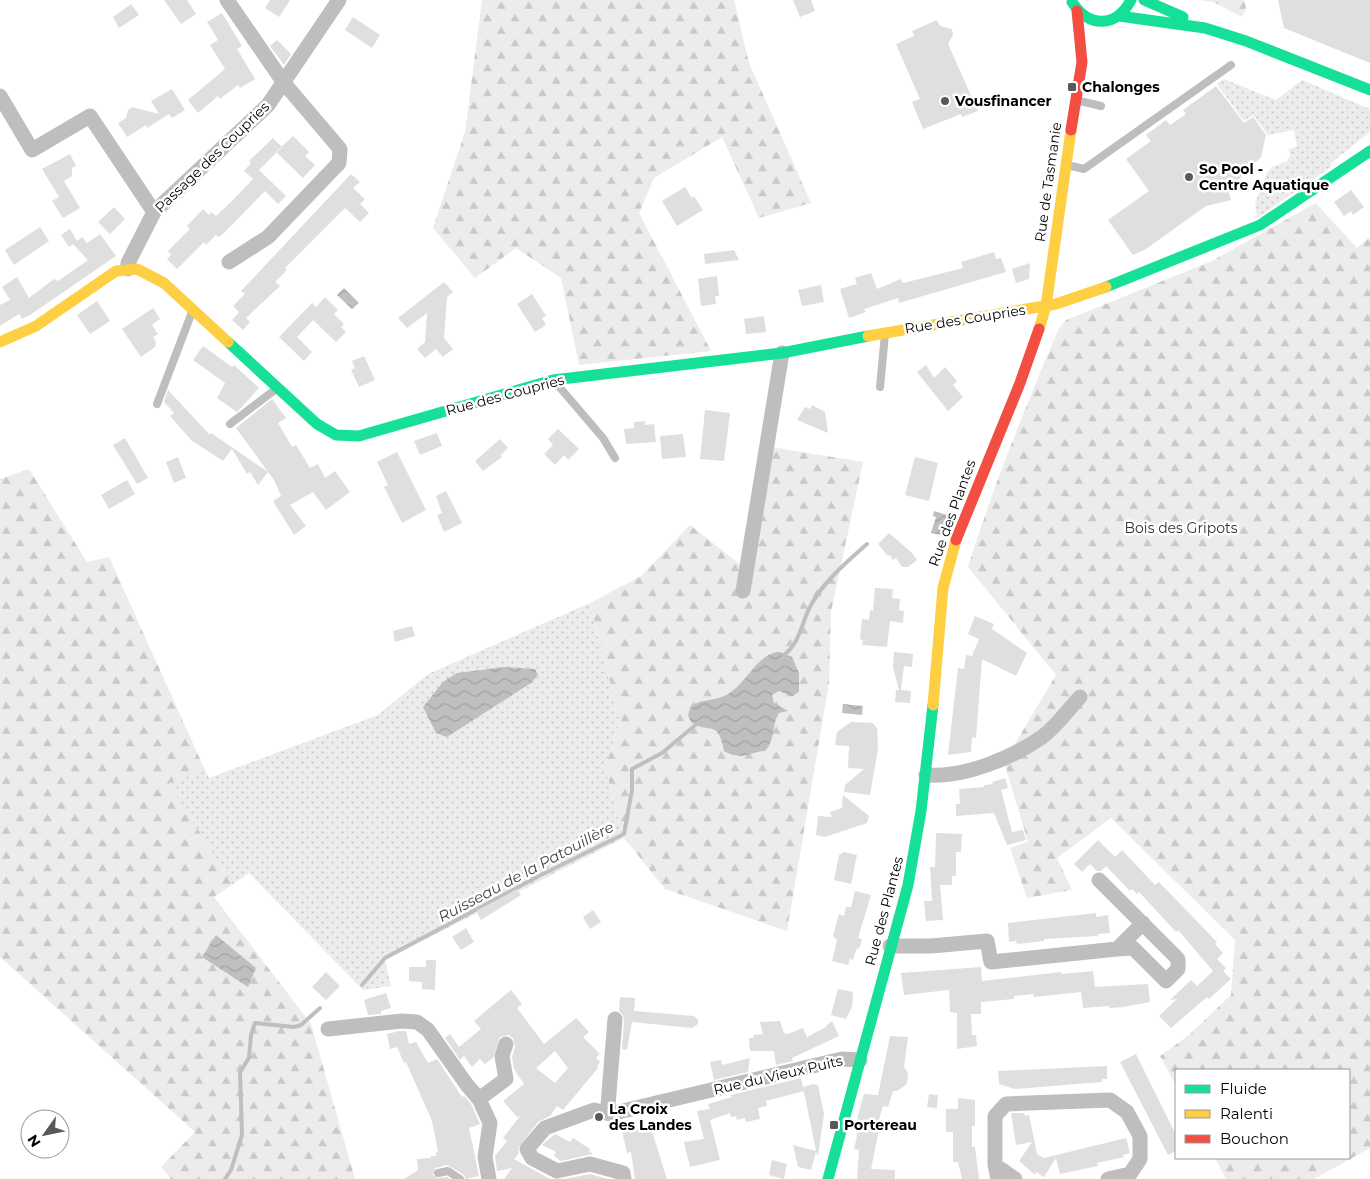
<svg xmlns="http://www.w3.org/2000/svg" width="1370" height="1179" font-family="Montserrat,sans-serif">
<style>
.grass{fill:url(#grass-dots)}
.forest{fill:url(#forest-firs)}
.water{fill:url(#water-waves)}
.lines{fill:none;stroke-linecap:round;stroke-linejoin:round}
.stream{stroke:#bfbfbf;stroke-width:4}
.building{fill:#dfdfdf;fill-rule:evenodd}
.lane{stroke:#bebebe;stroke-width:8}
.street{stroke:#bebebe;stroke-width:15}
.fast{stroke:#16e098;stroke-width:11}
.slow{stroke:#ffcf43;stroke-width:11}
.jam{stroke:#f24e42;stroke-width:11}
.poi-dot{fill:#595959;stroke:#fff;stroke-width:2}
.labels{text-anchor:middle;stroke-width:5;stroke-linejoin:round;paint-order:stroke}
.poi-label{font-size:14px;font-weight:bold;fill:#000;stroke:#fff;text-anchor:start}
.street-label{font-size:14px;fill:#000;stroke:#fff}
.park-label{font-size:14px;fill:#333;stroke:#fff}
.water-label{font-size:15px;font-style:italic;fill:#444;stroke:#fff}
</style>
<defs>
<pattern id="grass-dots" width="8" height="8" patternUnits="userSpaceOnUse" patternTransform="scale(1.25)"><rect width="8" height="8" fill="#ececec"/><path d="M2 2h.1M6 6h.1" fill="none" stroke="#c9c9c9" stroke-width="1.8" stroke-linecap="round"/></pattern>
<pattern id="forest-firs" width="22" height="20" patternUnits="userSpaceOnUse" patternTransform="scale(1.25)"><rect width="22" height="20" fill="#ececec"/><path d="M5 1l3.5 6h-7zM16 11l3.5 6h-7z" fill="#c9c9c9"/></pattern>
<pattern id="water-waves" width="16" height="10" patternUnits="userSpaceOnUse" patternTransform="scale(1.25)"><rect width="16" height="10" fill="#bfbfbf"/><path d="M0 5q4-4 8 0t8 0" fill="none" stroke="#a2a2a2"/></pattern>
</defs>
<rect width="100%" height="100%" fill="#fff"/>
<path class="grass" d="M1224 79 1276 100 1302 80 1370 109V132L1331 163V167L1257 218 1255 203 1267 173 1272 167 1287 161 1290 156 1289 149 1297 147 1294 130 1268 135 1253 115 1244 121 1217 84Z
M590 603 620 722 605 767 624 838 385 960 391 986 363 990 249 873 232 885 168 783 205 770 209 778 378 715 428 674Z"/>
<path class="forest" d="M482 0H734L749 63 811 203 759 218 722 137 654 178 639 213 711 351 579 365 561 278 516 248 475 278 433 228 465 132Z
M1199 0H1244L1246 8 1242 17 1213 2Z
M1316 203 1357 248 1370 237V1148L1314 1179H1226L1215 1158H1349V1070H1176V1086L1160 1056 1189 1035 1231 995 1235 940 1111 818 1057 858 1072 890 1027 898 1010 848 1028 842 1004 762 1056 675 968 567C993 486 1025 408 1058 330L1066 320 1212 261Z
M765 446 863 462 831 612 829 683 787 931 665 889 624 838 605 767 620 722 590 603 641 576 690 525 741 565Z
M29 469 87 562 109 557 205 770 169 783 232 885 214 897 311 1024 355 1179H171L161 1167 195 1132 0 957V479Z"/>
<path class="water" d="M344 288 359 303 352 309 337 295Z
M934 511 947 515 941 535 931 533 936 517 933 516Z
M780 652 792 657 799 673V692L792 696 779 691 772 695 774 703 788 711 779 713C771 726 776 739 765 751 747 753 742 761 724 751 718 718 710 735 691 722L688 715C693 695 713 705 731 692 748 680 759 652 780 652Z
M505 667 535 669 538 675 531 683 447 737 436 733 423 707 443 682 457 673Z
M843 704 863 706 862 715 842 713Z
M216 935 256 968 248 987 202 957Z"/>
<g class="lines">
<path class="stream" d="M783 656C801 642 801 623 811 605 824 581 847 562 867 544
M362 985 385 958 539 876 624 834 632 790V769L662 753 699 722
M225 1179 231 1170 242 1135 240 1072 249 1058 251 1035 255 1023 294 1027 301 1025 320 1008"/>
</g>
<path class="building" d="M164 0H187L196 14 181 24Z
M270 0H290L279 17 265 8Z
M793 0H811L815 11 800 17Z
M1278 0H1370V63L1284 28Z
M131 4 139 15 119 28 113 17Z
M222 13 242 46 237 49 255 79 240 88 238 85 220 99 218 96 198 113 188 100 225 69 210 45 218 40 207 22Z
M353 17 380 35 372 48 345 30Z
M937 20 940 26 952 29 953 35 948 44 978 111 962 117 961 114 923 129 912 102 920 99 896 44 914 36 912 31Z
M277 40 291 54 284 65 270 46Z
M1216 86 1244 123 1253 117 1266 135 1261 157 1228 190 1231 200 1206 206 1146 249 1133 255 1108 220 1149 191 1126 159 1151 141 1146 135 1166 120 1170 125 1186 114 1183 110Z
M172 89 185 110 172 118 169 114 147 128 146 125 127 137 118 123 126 118 128 110 132 107 159 114 151 101Z
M293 136 309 152 305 156 315 165 303 178 276 152Z
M273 138 282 147 259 170 286 196 278 204 265 191 223 234 218 237 216 235 206 245 204 242 177 269 167 259 171 255 168 251 190 229 187 226 203 209 209 215 211 212 216 216 232 201 253 179 244 171 251 163 249 161Z
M70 154 76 166 72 168V176L64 181 80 208 63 218 52 201 59 197 42 169Z
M351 174 360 182 353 188 365 199 360 204 369 213 360 222 345 208 285 268 287 270 275 282 280 286 246 318 250 322 243 330 232 320 239 312 233 306 245 294 241 291Z
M685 187 692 198 694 196 703 210 677 226 662 201Z
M1351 190 1364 207 1353 215 1351 211 1344 216 1334 202Z
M114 207 125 219 110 234 98 222Z
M40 227 49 241 14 265 5 250Z
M70 229 77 241 82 237 87 243 100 234 116 256 30 315 22 319 19 314 0 326V305L10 300 2 287 17 277 29 298 54 279 58 281 88 260 73 244 69 247 61 235Z
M734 250 739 260 705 264 704 254Z
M994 252 996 259 1001 258 1006 272 899 303 898 298 864 309 866 312 849 318 840 289 857 284 855 278 871 273 877 289 901 279 903 283 963 268 961 262Z
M1030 263 1029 279 1016 283 1012 269Z
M717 276 719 296H715L716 304 701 306 698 279Z
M444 282 453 292 447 297 444 338 453 349 443 357 436 349 425 358 417 349 425 342 427 313 407 328 398 318Z
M821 285 824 302 802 306 798 290Z
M532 294 546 316 542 318 546 325 535 332 517 304Z
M325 297 338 310 334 314 344 324 341 327 346 332 336 342 313 320 297 337 312 352 304 361 279 337 312 303 316 307Z
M97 301 110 321 90 334 77 315Z
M153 308 160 319 152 325 158 334 153 337 156 342 155 347 141 357 122 329Z
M764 316 766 332 746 334 744 319Z
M203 346 232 367 234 365 259 388 237 412 217 398 225 383 193 360Z
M364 356 375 380 359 387 351 370 355 368 352 361Z
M926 365 934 378 945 367 957 381 953 385 963 397 948 411 917 372Z
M168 390 210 435 211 433 268 472 258 485 250 472 247 474 232 449 223 461 191 440 170 416 174 413 164 402Z
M272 399 286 418 278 423 292 447 296 445 310 468 318 464 325 478 335 471 350 492 326 510 313 492 290 505 306 526 294 535 273 501 281 496 274 480 236 428Z
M812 405 825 412 828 433 797 420 805 407 810 409Z
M705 410 730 413 724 461 700 459Z
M645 421V425L654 424 656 442 626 444 624 429 634 428V422Z
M558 429 579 449 568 460 564 455 555 465 544 454 553 445 548 439Z
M437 433 442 446 420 455 414 441Z
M683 434 686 457 662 459 660 436Z
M125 438 148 478 137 484 113 445Z
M500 439 508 448 500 456 502 457 483 471 475 461Z
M397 452 426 510 402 523 384 487 388 485 377 462Z
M178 457 186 478 174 483 166 462Z
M915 457 938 463 929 501 905 495Z
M127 480 135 494 109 509 101 495Z
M446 491 462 523 444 532 437 515 442 513 436 496Z
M889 533 912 553 917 560 908 567H902L896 558 893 560 890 555 888 556 878 544Z
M875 588 893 589 892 598 900 599 899 610 904 611 903 623 890 621 887 647 862 645 863 640 860 639 862 619 869 620 870 610 873 611Z
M975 616 994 624 992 629 1027 653 1016 676 982 659 976 738 972 737 971 752 948 755 958 668 964 669 966 655 972 656 979 639 968 634Z
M412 626 415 636 395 642 393 631Z
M894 652 913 654 912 667 904 666 901 690 911 691 910 703 895 702 896 690H899L893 668Z
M851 722 873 723 877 728 878 749 870 795 844 792 845 785 864 769 848 768 849 746 835 745 837 732Z
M1005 778 1008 788 1001 790 1012 832 1023 830 1026 840 1007 845 994 813 956 816V804H960L959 789 984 787V785L993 784 992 782Z
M843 795 869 816 867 823 825 837 816 835 818 816 832 817 830 812 842 808Z
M936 833 962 834 961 852H956V876H952V885H940L943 920 926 921 924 901H932L930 867H935Z
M1098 840 1115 857 1122 850 1155 885 1159 882 1217 942 1215 944 1223 953 1217 959 1226 968 1223 971 1231 979 1209 999 1207 997 1171 1028 1159 1016 1177 999 1170 1000 1191 980 1197 986 1213 971 1178 930 1176 932 1139 892 1137 894 1132 889 1130 891 1106 866 1101 871H1097L1090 864 1082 872 1074 864Z
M844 852 857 855 851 884 834 880 839 855Z
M517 889 521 895 481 920 476 911Z
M855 891 871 895 858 938 862 939 860 947 856 950 853 960 850 959 848 965 832 961 837 940 833 936 839 914 844 916 846 907H851Z
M593 910 601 922 590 929 583 917Z
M1096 913V917L1108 915 1110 933 1098 934V936L1044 939V941L1017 944 1016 941 1009 942 1008 923Z
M466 928 474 942 461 950 452 937Z
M426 960H436L435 990 422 989V982L409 981V967H426Z
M981 967 982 981 1061 972V974L1093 971 1095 987 1148 984 1150 1002 1123 1007 1109 1008V1006L1083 1008 1081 992 1034 997 1033 994 1014 996V999L981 1002V1014H971L972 1035H976L977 1046 957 1049V1013L950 1012 949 990 904 995 901 973Z
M326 972 340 986 326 1000 312 987Z
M838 989 853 992 852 1007 846 1019 831 1015Z
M511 990 522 1004 517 1008 544 1044 576 1018 589 1032 583 1037 600 1054 596 1058 600 1062 597 1067 598 1068 563 1110 557 1106 550 1116 538 1122 518 1148 519 1153 514 1159 550 1179H504L512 1168 497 1171 495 1156 507 1141 503 1138 520 1116 517 1117 503 1101 524 1084 514 1069 512 1057 515 1046 513 1038 508 1035 500 1037 493 1058 485 1064 480 1059 472 1067 464 1056 460 1060 445 1038 450 1034 459 1047 481 1029 474 1021ZM555 1051 568 1068 555 1083 536 1068Z
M386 993 391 1008 381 1011V1014L368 1015 364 1000Z
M620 997 635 998 634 1011 694 1016 698 1020V1024L692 1028 632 1022 627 1050 622 1049 624 1020 623 1015 619 1011Z
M780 1021 784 1033 788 1034 803 1028 807 1037 824 1028 832 1021 839 1036 792 1058 793 1061 776 1065 774 1051H750L749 1038H753L754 1035 763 1034 760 1022Z
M399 1031H406L409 1044 416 1042 428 1063 437 1059 462 1097 464 1096 471 1104 480 1124 469 1128 479 1176 466 1179 463 1174 447 1165 435 1168 433 1175 437 1178 447 1177 450 1179H404L418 1170 417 1159 431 1158V1156H436V1152H438L432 1121 406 1062 404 1063 397 1047 390 1049 387 1034Z
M890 1036 908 1037 904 1067 908 1073 907 1084 897 1091H893L888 1107 883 1106 876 1130H879L871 1169 895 1170V1179H857L859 1150 854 1149 859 1127H855L864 1094 878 1095Z
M1136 1054 1176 1135V1151L1168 1155 1120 1062Z
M750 1058 748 1072 714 1080 710 1062 721 1060 722 1065Z
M1107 1066V1079H1102V1082L1015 1089 999 1084 998 1071Z
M801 1078 804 1091 766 1101 767 1106 758 1108 760 1119 746 1122 745 1118 737 1120 736 1116 731 1117 730 1113 710 1120 720 1160 690 1167 684 1142 704 1139 697 1111 710 1109 708 1104 732 1097 731 1095Z
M813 1084 818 1085 824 1114 818 1156 816 1152 811 1170 798 1167 793 1145 816 1151 803 1087Z
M929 1094 938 1095 937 1108 927 1107Z
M958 1098 975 1100V1126H972V1147H975L979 1179H962L958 1162H953V1132H946V1109H958Z
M1011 1113H1024L1025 1116 1029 1115 1037 1154 1044 1158 1126 1138 1130 1153 1123 1155 1124 1157 1097 1163 1098 1166 1060 1174 1056 1158 1044 1177 1036 1172 1035 1175 1019 1161 1032 1142 1016 1145Z
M633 1120 636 1129 650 1125 667 1179H635L631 1152 627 1153 620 1123Z
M555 1134 570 1142 573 1138 590 1149 589 1151 593 1154 561 1161 554 1156 556 1152 542 1145Z
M772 1160 787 1164 784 1179 769 1175Z
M590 1174 608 1179H564Z"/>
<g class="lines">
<path class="lane" d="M1076 100 1101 106
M1067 165 1084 169 1231 65
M556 383 603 438 615 458
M880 387 885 334
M157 404 192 312
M230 424 276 389
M438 1173 448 1171 460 1179"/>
<path class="street" d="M227 0 284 83 340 149 339 163 268 237 229 262
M0 96 32 150 90 116 154 212
M128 269V263L154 212 268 105 339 0
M743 591 782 353
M926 775C964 778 1012 758 1042 737 1056 727 1068 710 1080 697
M1099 880 1178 959V969L1166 981 1133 948 1117 949
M890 946H931L987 941 991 962 1117 949 1143 923
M328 1029 402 1021 417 1022 428 1030 467 1085 479 1099 490 1123 485 1157 489 1179
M479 1099 506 1079 502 1056 506 1044
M608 1105 615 1019
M995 1165 1015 1179
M624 1179 623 1173 590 1164 557 1171 532 1158 527 1149 545 1128 553 1125 594 1110 610 1114 842 1059 860 1060
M998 1179 995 1165V1116L1006 1104 1110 1100 1127 1112 1140 1136V1159L1130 1174 1108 1179"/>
<path class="fast" d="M1144 0 1183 17
M1072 2C1089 28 1116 28 1131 0
M1119 16 1205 28 1246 41 1370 90
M1106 287 1260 225 1370 151
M228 342 317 424 336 435 359 436 553 380 782 353 868 336
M828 1179 908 885 921 811 933 705"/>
<path class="slow" d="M1039 329 1046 306 1071 130
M868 336 1056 304 1106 287
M0 342 36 326 116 271 137 269 164 283 228 342
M933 705 943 588 956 540"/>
<path class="jam" d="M1071 130 1082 62 1077 11
M956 540 1020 383 1039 329"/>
</g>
<g class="poi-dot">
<rect x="1067" y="82" width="10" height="10" rx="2.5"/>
<circle cx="945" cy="101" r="5"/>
<circle cx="1189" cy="177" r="5"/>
<circle cx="599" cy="1117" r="5"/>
<rect x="829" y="1120" width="10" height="10" rx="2.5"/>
</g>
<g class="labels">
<g class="poi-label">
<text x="1082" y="92">Chalonges</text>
<text x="955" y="106">Vousfinancer</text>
<text x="1199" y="174">So Pool -<tspan x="1199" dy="16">Centre Aquatique</tspan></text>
<text x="609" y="1114">La Croix<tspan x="609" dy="16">des Landes</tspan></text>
<text x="844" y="1130">Portereau</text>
</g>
<g class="street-label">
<text transform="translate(212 157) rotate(-44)" y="5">Passage des Coupries</text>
<text transform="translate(1048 182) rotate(-82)" y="5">Rue de Tasmanie</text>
<text transform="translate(965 319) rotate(-9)" y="5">Rue des Coupries</text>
<text transform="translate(505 395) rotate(-15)" y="5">Rue des Coupries</text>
<text transform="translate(952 513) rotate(-70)" y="5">Rue des Plantes</text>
<text transform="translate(884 911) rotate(-75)" y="5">Rue des Plantes</text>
<text transform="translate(778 1075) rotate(-13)" y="5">Rue du Vieux Puits</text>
</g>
<g class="park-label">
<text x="1181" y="533">Bois des Gripots</text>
</g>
<g class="water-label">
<text transform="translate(526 872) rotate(-28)" y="5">Ruisseau de la Patouillère</text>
</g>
</g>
<rect x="1175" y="1069" width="175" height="90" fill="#ffffff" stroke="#999999"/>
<rect x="1185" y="1085" width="25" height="8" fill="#16e098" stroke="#999999"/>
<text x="1220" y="1094" font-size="15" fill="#000000">Fluide</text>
<rect x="1185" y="1110" width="25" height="8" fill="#ffcf43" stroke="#999999"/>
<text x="1220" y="1119" font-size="15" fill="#000000">Ralenti</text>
<rect x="1185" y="1135" width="25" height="8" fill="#f24e42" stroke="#999999"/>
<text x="1220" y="1144" font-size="15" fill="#000000">Bouchon</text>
<g transform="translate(45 1134) rotate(237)"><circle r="24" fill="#ffffff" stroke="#999999"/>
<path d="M0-4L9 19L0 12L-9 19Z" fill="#595959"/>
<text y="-8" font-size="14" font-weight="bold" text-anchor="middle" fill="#000000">N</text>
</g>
</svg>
